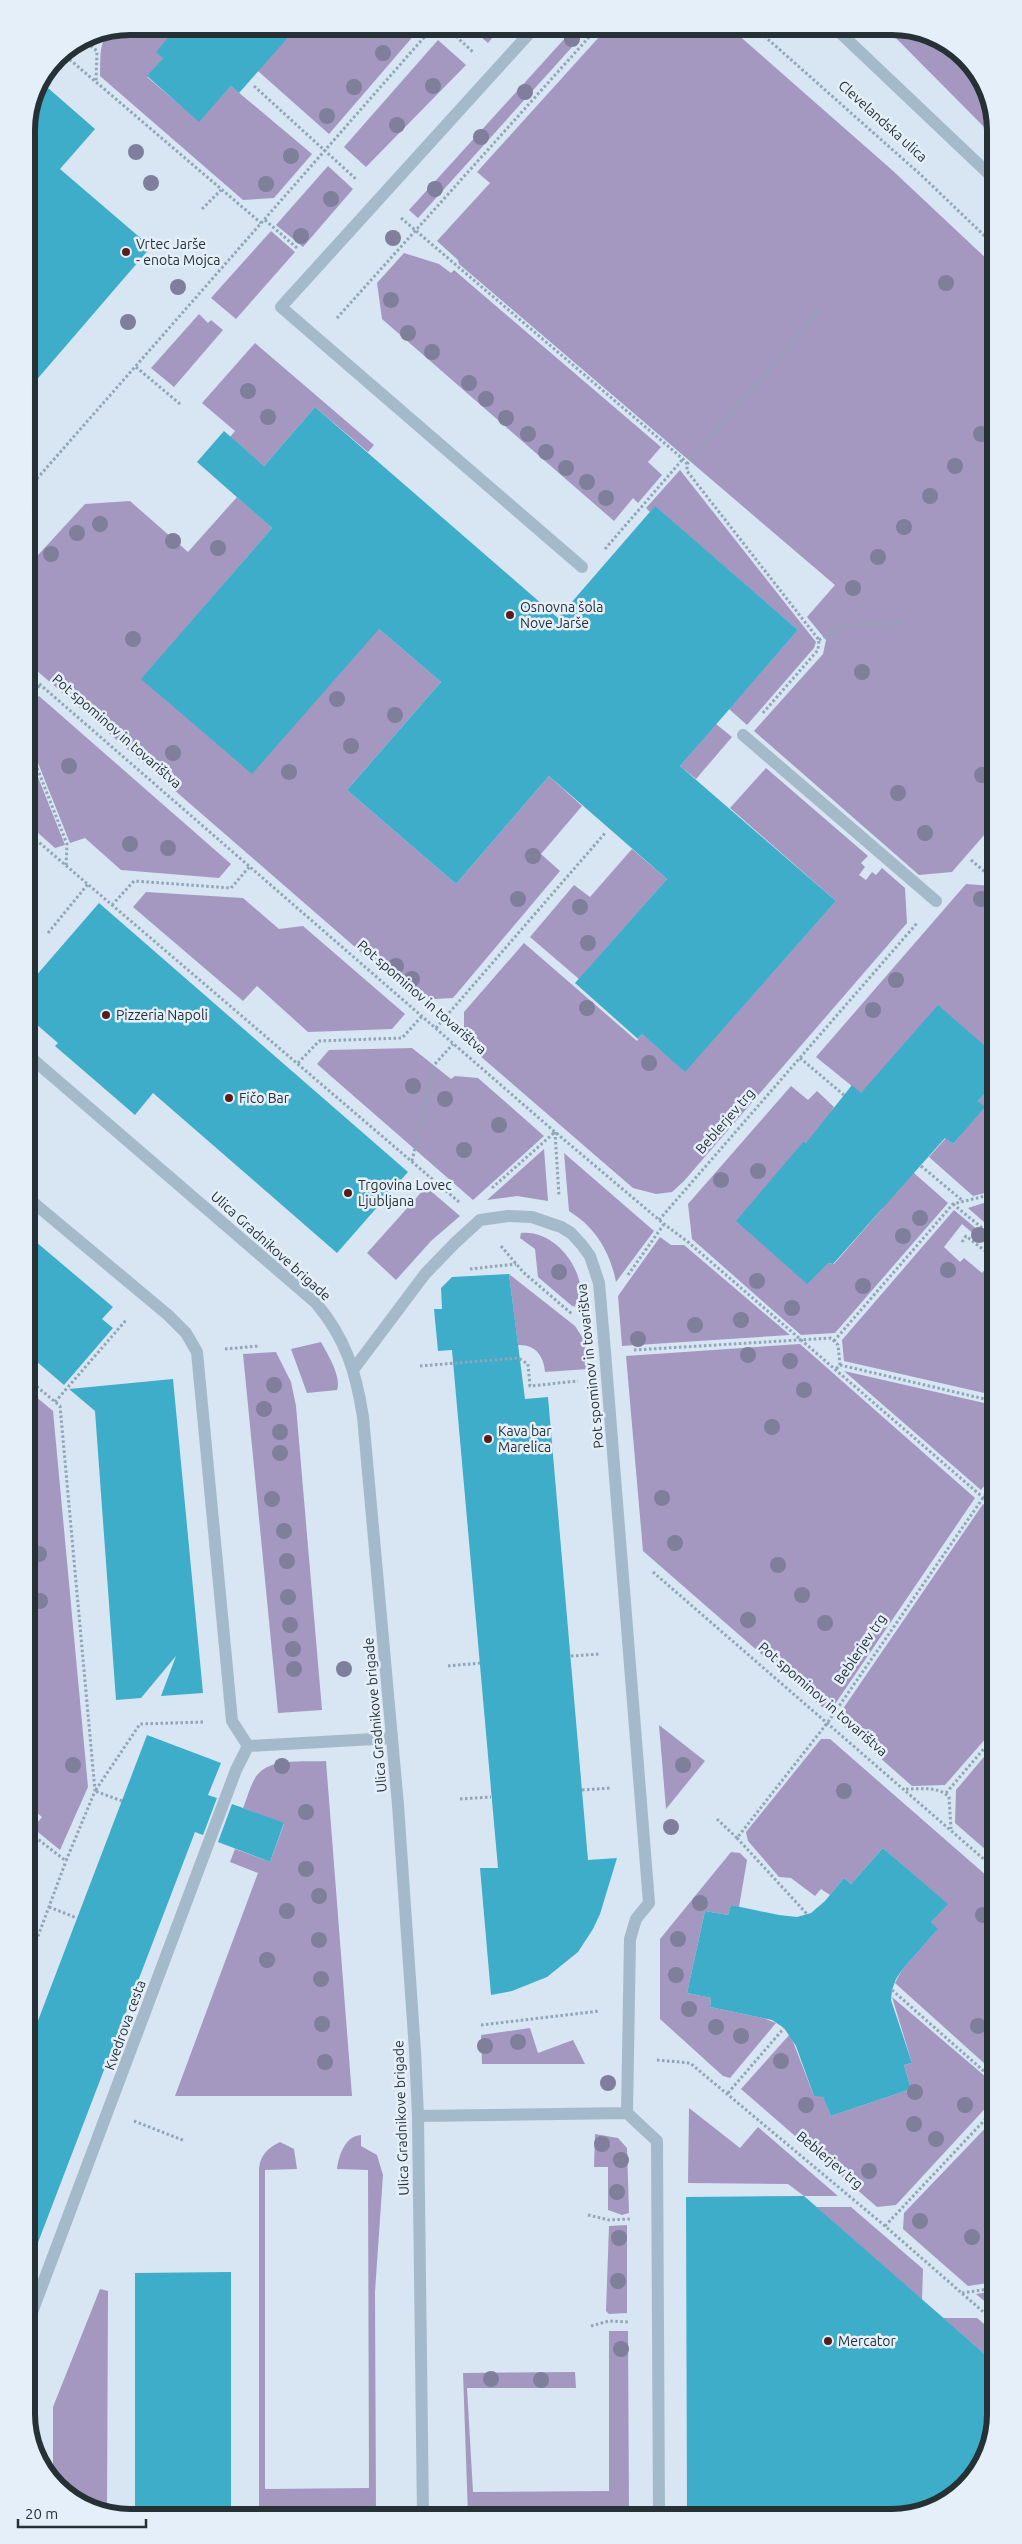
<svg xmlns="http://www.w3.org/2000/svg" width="1022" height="2544" font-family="Ubuntu,sans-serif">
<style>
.green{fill:#a498c1}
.building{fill:#3eadca}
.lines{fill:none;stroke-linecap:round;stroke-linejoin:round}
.path{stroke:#8ea6b6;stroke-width:3;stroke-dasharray:2.5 2.5;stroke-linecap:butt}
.service{stroke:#a4baca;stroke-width:12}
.minor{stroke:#a4baca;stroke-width:12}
.tertiary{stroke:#a4baca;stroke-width:12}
.tree{fill:#7f7e9b}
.poi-dot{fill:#581c1a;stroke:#e5effa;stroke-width:2}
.labels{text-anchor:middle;stroke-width:5;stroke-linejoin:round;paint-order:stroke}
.street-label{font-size:14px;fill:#263135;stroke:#e5effa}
.poi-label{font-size:14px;fill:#263135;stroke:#e5effa;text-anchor:start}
.rim{fill:none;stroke:#263135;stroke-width:6}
</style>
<rect width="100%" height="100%" fill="#d8e5f2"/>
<path class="green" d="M130 26H168L174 31 163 58 147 77 199 121 231 86 312 154 274 198 243 200 100 76C101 46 97 33 130 26Z
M298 26H422L329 134 250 64 286 39Z
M468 26H502L488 43Z
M576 26H591L418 218 409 210Z
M609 26H728L892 170 991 263 992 826 952 872 919 875 754 731 823 654 826 640 807 617 835 585 459 264 458 260 437 241 490 183 477 172Z
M884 26H899L955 48 990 97V133Z
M438 40 466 65 366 167 344 147Z
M328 166 353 189 303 247 276 225Z
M271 231 295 252 236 319 211 298Z
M404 253 439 264 451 273 454 270 661 447 648 462 662 475 638 503 633 498 614 521 382 319 377 283Z
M199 314 208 323 211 320 223 330 174 387 151 368Z
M255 343 374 445 368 452 315 407 264 466 230 437 235 431 202 403Z
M680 470 816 642 814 648 747 725 729 709 798 630 655 507 650 512 646 508Z
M237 497 272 528 142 679 379 629 441 682 347 790 456 884 549 776 582 806 541 854 560 871 453 998 416 1000 28 663 27 567 85 504 130 501 188 552Z
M39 696 231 864 219 878 121 870 85 838 70 843 28 738V709Z
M716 724 732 737 696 779 680 766Z
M28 752 65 845 55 848 28 824Z
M766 768 868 856 861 863 865 867 859 875 866 880 872 872 876 875 882 868 905 888 907 923 684 1181 672 1192 656 1194 633 1188 464 1042V1012L524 943 637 1041 642 1034 685 1071 836 901 730 808Z
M632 849 667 879 579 979 530 937 574 885 590 897Z
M966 884 992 886 993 1053 868 1099 816 1057Z
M146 892 243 898 279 929 303 926 405 1014 392 1029 308 1032 257 986 243 1001 133 907Z
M412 1048 451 1079 455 1076 478 1078 544 1136 473 1200 317 1064 329 1050Z
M993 1085V1191L973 1196 929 1157 946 1138 953 1144 984 1107 978 1101Z
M791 1086 808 1100 817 1091 834 1107 812 1147 804 1141 828 1263 834 1264 882 1209 906 1166 948 1203 835 1333 801 1335 692 1239 688 1204Z
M544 1149 548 1201 517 1196 487 1200Z
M564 1153 654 1231 616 1282C610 1251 595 1227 569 1211Z
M426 1187 460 1216 431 1241 396 1280 367 1253Z
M993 1200V1230L968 1208Z
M954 1210 991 1241 988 1246 962 1224 944 1247 960 1262 964 1258 982 1273 993 1260V1395L844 1361 842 1340Z
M521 1233C552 1230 579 1262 581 1291 581 1297 582 1302 578 1307L572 1306 538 1277 535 1249 520 1238Z
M660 1237 671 1245H684L790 1335 622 1346 618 1296Z
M509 1274 575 1326 584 1340 588 1369 545 1372C544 1356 535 1344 518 1345Z
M321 1342C327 1353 342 1377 337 1390L307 1393 291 1349Z
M800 1344 975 1498 829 1713 643 1551 626 1356Z
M276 1352 291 1382 296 1406 322 1710 278 1713 243 1354Z
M844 1371 993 1405 994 1474 981 1490Z
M29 1391 53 1411 88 1787 60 1850 33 1828 42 1817 30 1807V1556L36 1549 30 1543Z
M983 1504 994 1513V1729L945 1785 912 1786 836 1719Z
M659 1725 705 1761 666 1809Z
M821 1739H830L995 1883V2073L895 1983 902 1970 937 1930 931 1922 947 1904 883 1848 851 1884 844 1878 830 1895 821 1889 815 1896 791 1878 779 1877 748 1841 746 1832Z
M994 1745V1857L955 1823 956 1790Z
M326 1761 352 2096H175L258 1873 230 1862 235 1849 270 1862 284 1824 243 1808C248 1797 251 1780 260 1772 274 1758 307 1762 326 1761Z
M731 1852 740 1853 747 1860 739 1907 731 1905 728 1915 705 1911 687 1993 711 1998 710 2007 763 2018 776 2023 730 2078 723 2076 660 2019V1939Z
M892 1997 993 2083V2100L896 2205 877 2207 741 2089 790 2034 814 2096 822 2094 831 2116 911 2089 904 2065 912 2063Z
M530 2028 538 2053 573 2040 585 2064H482L481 2035Z
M689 2108 740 2148 758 2127 838 2196H804L788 2184 688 2183Z
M995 2118V2282L968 2286 903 2229 904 2213Z
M595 2134 618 2138 627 2148 629 2213 622 2215 608 2210V2167H594Z
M361 2135V2146L377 2155 383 2175 375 2292 376 2516 259 2517V2169C260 2155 268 2148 280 2142L294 2149 297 2169 265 2170V2489L369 2488 368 2170 337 2169C339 2155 345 2136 361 2135Z
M816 2207H851L923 2269 922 2300Z
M627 2225V2313L609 2314 606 2311 609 2226Z
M100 2289 108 2291 107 2512 67 2496 53 2477V2407Z
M995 2291 996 2311 976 2294Z
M943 2318H977L996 2334V2364Z
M609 2331H628L629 2514 468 2515 463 2373 575 2372 576 2388H467L473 2492 609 2491Z"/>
<path class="building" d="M178 26H298L239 93 231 86 199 122 147 76 163 58 156 52Z
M40 81 95 129 60 169 151 247 27 391 26 124 34 90Z
M315 407 558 618 655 506 798 630 680 766 836 901 685 1072 642 1034 638 1039 575 983 667 879 549 776 456 884 347 790 441 682 379 629 252 774 141 679 272 528 197 462 224 431 264 466Z
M99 903 408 1172 337 1253 153 1093 135 1115 55 1046 58 1043 28 1017V985Z
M938 1005 993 1053V1085L978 1101 985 1107 953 1144 945 1138 833 1264 828 1263 807 1284 736 1221 804 1141 806 1143 852 1085 861 1093Z
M29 1236 113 1307 102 1319 113 1328 64 1385 29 1355Z
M509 1274 525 1399 548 1397 588 1860 617 1858 600 1914 593 1929 578 1952 547 1977 512 1991 491 1995 480 1868H498L452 1350 438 1351 434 1309H442L441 1288 452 1277Z
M173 1379 203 1693 161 1696 176 1656 141 1698 116 1700 95 1411 69 1389Z
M147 1735 221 1763 208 1795 217 1798 203 1835 195 1832 34 2253H31V2039Z
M232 1804 284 1823 270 1862 218 1842Z
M883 1848 948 1904 931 1922 938 1929 902 1970 896 1979 892 1990 891 2000 912 2063 904 2065 911 2089 831 2116 823 2097 814 2096 796 2046 784 2028 772 2020 710 2007 711 1998 687 1993 705 1911 728 1915 731 1905 779 1915 797 1917 811 1913 825 1901 844 1878 851 1884Z
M804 2196 996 2364V2414L974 2477 925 2512 687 2514 686 2197Z
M231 2272V2517H135V2273Z"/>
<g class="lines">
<path class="path" d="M445 26 474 53
M753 26 921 175 991 242
M77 43 86 42 97 51 96 82
M91 47 105 31
M62 53 261 223
M254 86 357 180
M202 209 221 190
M401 218 683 459 687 464V471L819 640 818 650 762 714
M265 220 297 248
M337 318 599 26
M136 367 180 404
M687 464 820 310
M27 490 434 26
M605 549 682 460
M819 640 840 627 865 624 905 623
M28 674 555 1132 664 1224 688 1242 994 1507
M28 699 40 685
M28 745 67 844 66 866
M28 833 459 1202
M971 860 992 878
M112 905 134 881 231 888 250 866
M48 933 88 884
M436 1028 606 832
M800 1058 844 1095
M298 1063 319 1041 402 1038 422 1016
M555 1132 559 1196
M412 1161 434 1065 453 1044
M921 1166 963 1201
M492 1188 555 1132
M953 1204 993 1237
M659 1220 918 922
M962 1242 966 1236 989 1254 993 1249
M501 1246 523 1272 572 1314
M470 1269 516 1264
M628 1275 664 1224
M834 1341 953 1204 993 1194
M225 1349 259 1346
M634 1350 831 1338 838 1345 840 1365 835 1370
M840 1365 993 1401
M420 1366 518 1358 528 1364 530 1386 578 1381
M29 1380 60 1406 95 1791 66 1861 30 1833
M55 1402 127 1319
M653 1572 994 1868
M571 1656 600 1654
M448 1666 480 1663
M906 1789C922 1789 938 1786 949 1797L951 1829
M582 1790 611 1788
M946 1793 994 1737
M460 1799 491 1797
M122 1801 95 1791 140 1724 204 1722
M717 1819 737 1838 828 1722 994 1482
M737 1838 807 1914
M49 1907 77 1918
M31 1955 66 1861
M892 1990 995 2081
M481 2025 600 2011
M31 2031 34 2032
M657 2060 690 2063 885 2226 996 2323
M728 2093 784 2028
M134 2121 185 2141
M588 2215 609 2220 630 2219
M885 2226 995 2109
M962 2293 995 2288
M591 2326 609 2321 630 2322"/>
<path class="service" d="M536 26 281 307 582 567
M743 735 936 901
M29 1199 168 1315 186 1333 197 1352 232 1721 248 1746
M353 1370 425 1274 455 1243 480 1220 508 1216 532 1217 561 1227 571 1233 582 1245 590 1256 599 1283 605 1352 649 1903 636 1919 630 1939 627 2113 418 2116
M248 1746 392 1738
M627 2113 657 2141 659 2514
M31 2315 236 1770 248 1746"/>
<path class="minor" d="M29 1056 316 1303C346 1339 356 1372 363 1417L398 1805 415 2051 418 2116 423 2516"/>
<path class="tertiary" d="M833 26 991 176"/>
</g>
<g class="tree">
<circle cx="572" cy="39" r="8"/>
<circle cx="383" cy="53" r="8"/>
<circle cx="433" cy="86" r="8"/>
<circle cx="354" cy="87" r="8"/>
<circle cx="525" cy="92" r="8"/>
<circle cx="327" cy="116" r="8"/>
<circle cx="397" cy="125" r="8"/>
<circle cx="481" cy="137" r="8"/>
<circle cx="136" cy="152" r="8"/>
<circle cx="291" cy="156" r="8"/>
<circle cx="151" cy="183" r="8"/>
<circle cx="266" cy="184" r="8"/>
<circle cx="435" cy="189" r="8"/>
<circle cx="331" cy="199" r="8"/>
<circle cx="301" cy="236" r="8"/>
<circle cx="393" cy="238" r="8"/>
<circle cx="946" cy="283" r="8"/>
<circle cx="178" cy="287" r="8"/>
<circle cx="391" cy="300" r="8"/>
<circle cx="128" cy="322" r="8"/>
<circle cx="408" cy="333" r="8"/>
<circle cx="432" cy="352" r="8"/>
<circle cx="469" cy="383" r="8"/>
<circle cx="248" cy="391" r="8"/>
<circle cx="486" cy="399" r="8"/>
<circle cx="268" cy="417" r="8"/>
<circle cx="506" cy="418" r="8"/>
<circle cx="528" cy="434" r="8"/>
<circle cx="981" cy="434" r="8"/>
<circle cx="546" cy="452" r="8"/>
<circle cx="955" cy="466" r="8"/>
<circle cx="566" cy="468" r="8"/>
<circle cx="587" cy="482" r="8"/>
<circle cx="930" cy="496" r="8"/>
<circle cx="606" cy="498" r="8"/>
<circle cx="100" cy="524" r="8"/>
<circle cx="904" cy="527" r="8"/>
<circle cx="77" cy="533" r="8"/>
<circle cx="173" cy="541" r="8"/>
<circle cx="218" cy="548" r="8"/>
<circle cx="51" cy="554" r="8"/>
<circle cx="878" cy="557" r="8"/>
<circle cx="853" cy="588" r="8"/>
<circle cx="133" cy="639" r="8"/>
<circle cx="862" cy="672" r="8"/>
<circle cx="337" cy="699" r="8"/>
<circle cx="395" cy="715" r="8"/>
<circle cx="351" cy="746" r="8"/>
<circle cx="173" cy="753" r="8"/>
<circle cx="69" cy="766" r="8"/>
<circle cx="289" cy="772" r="8"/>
<circle cx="982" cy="775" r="8"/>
<circle cx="898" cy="793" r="8"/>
<circle cx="925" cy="833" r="8"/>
<circle cx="130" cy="844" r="8"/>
<circle cx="168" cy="848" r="8"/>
<circle cx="533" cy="856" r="8"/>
<circle cx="518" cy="899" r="8"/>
<circle cx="981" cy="899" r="8"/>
<circle cx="580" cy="907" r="8"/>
<circle cx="588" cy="943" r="8"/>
<circle cx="396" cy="966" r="8"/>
<circle cx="412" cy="979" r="8"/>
<circle cx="896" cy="980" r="8"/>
<circle cx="587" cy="1008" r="8"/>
<circle cx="873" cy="1010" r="8"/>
<circle cx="649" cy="1063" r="8"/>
<circle cx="413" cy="1086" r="8"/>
<circle cx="445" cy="1099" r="8"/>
<circle cx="499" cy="1125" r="8"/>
<circle cx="464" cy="1150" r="8"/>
<circle cx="758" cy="1171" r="8"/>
<circle cx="721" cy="1180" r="8"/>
<circle cx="920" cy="1218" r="8"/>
<circle cx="979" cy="1235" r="8"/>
<circle cx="903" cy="1236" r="8"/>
<circle cx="948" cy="1270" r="8"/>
<circle cx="559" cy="1272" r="8"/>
<circle cx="757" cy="1281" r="8"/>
<circle cx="863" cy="1286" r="8"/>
<circle cx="792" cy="1308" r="8"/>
<circle cx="741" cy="1320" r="8"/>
<circle cx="695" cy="1325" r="8"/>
<circle cx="638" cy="1339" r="8"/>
<circle cx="748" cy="1355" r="8"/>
<circle cx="790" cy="1361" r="8"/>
<circle cx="274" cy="1385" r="8"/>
<circle cx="804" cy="1390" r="8"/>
<circle cx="264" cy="1409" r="8"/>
<circle cx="772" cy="1427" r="8"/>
<circle cx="280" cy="1432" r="8"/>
<circle cx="280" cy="1453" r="8"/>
<circle cx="662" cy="1498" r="8"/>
<circle cx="272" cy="1499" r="8"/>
<circle cx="284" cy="1531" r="8"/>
<circle cx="675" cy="1543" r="8"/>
<circle cx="39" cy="1554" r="8"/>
<circle cx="287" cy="1561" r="8"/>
<circle cx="778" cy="1565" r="8"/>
<circle cx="802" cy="1595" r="8"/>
<circle cx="288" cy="1597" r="8"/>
<circle cx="40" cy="1601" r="8"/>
<circle cx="748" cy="1620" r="8"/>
<circle cx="825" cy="1623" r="8"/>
<circle cx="290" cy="1625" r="8"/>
<circle cx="293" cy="1649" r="8"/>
<circle cx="294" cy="1669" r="8"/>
<circle cx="344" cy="1669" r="8"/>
<circle cx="73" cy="1765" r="8"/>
<circle cx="683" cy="1765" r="8"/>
<circle cx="282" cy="1766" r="8"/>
<circle cx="844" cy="1791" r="8"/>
<circle cx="306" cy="1812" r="8"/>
<circle cx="671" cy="1827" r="8"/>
<circle cx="306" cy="1869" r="8"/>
<circle cx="319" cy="1896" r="8"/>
<circle cx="700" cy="1903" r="8"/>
<circle cx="287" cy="1911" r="8"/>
<circle cx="983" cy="1915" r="8"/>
<circle cx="678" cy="1939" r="8"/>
<circle cx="319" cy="1940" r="8"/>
<circle cx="267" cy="1960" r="8"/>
<circle cx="676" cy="1975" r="8"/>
<circle cx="321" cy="1979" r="8"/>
<circle cx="689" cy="2009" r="8"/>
<circle cx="322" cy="2024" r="8"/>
<circle cx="978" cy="2026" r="8"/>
<circle cx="716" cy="2027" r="8"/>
<circle cx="741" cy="2036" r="8"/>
<circle cx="518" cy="2042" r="8"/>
<circle cx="485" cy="2046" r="8"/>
<circle cx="781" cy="2061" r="8"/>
<circle cx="325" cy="2062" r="8"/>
<circle cx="608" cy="2083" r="8"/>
<circle cx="915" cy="2092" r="8"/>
<circle cx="806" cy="2105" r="8"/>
<circle cx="965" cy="2105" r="8"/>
<circle cx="914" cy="2124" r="8"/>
<circle cx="936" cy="2139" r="8"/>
<circle cx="602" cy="2144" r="8"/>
<circle cx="621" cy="2160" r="8"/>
<circle cx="869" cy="2171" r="8"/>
<circle cx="617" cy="2192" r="8"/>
<circle cx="920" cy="2221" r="8"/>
<circle cx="972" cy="2237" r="8"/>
<circle cx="619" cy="2238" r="8"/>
<circle cx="618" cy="2281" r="8"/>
<circle cx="621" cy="2349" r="8"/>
<circle cx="491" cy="2379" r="8"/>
<circle cx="541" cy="2380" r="8"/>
</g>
<g class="poi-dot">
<circle cx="126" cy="252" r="5"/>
<circle cx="510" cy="615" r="5"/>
<circle cx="106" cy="1015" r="5"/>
<circle cx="229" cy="1098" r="5"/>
<circle cx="348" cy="1193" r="5"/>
<circle cx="488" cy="1439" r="5"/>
<circle cx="828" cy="2341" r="5"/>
</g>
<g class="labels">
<g class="street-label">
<text transform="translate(883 121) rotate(42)" y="5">Clevelandska ulica</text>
<text transform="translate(117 731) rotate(41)" y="5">Pot spominov in tovarištva</text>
<text transform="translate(422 997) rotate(41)" y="5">Pot spominov in tovarištva</text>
<text transform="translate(725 1121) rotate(-49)" y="5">Beblerjev trg</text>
<text transform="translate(271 1246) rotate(42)" y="5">Ulica Gradnikove brigade</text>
<text transform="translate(590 1366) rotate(-96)" y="5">Pot spominov in tovarištva</text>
<text transform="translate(860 1649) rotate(-56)" y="5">Beblerjev trg</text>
<text transform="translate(823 1699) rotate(41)" y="5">Pot spominov in tovarištva</text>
<text transform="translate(375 1715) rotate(-95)" y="5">Ulica Gradnikove brigade</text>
<text transform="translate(125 2025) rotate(-70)" y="5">Kvedrova cesta</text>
<text transform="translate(401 2118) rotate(-92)" y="5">Ulica Gradnikove brigade</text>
<text transform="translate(830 2160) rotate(40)" y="5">Beblerjev trg</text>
</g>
<g class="poi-label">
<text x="136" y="249">Vrtec Jarše<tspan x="136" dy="16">- enota Mojca</tspan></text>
<text x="520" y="612">Osnovna šola<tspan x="520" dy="16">Nove Jarše</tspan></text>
<text x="116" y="1020">Pizzeria Napoli</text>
<text x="239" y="1103">Fičo Bar</text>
<text x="358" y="1190">Trgovina Lovec<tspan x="358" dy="16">Ljubljana</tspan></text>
<text x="498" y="1436">Kava bar<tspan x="498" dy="16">Marelica</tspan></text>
<text x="838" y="2346">Mercator</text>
</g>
</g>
<path d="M0 0H1022V2544H0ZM130 35H892A95 95 0 0 1 987 130V2414A95 95 0 0 1 892 2509H130A95 95 0 0 1 35 2414V130A95 95 0 0 1 130 35Z" fill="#e5effa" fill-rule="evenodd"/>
<path class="rim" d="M130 35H892A95 95 0 0 1 987 130V2414A95 95 0 0 1 892 2509H130A95 95 0 0 1 35 2414V130A95 95 0 0 1 130 35Z"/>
<path d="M18 2519v8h128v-8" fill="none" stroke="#263135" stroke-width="2.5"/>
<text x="25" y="2519" font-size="15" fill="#263135" stroke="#e5effa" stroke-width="4" paint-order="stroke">20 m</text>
</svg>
